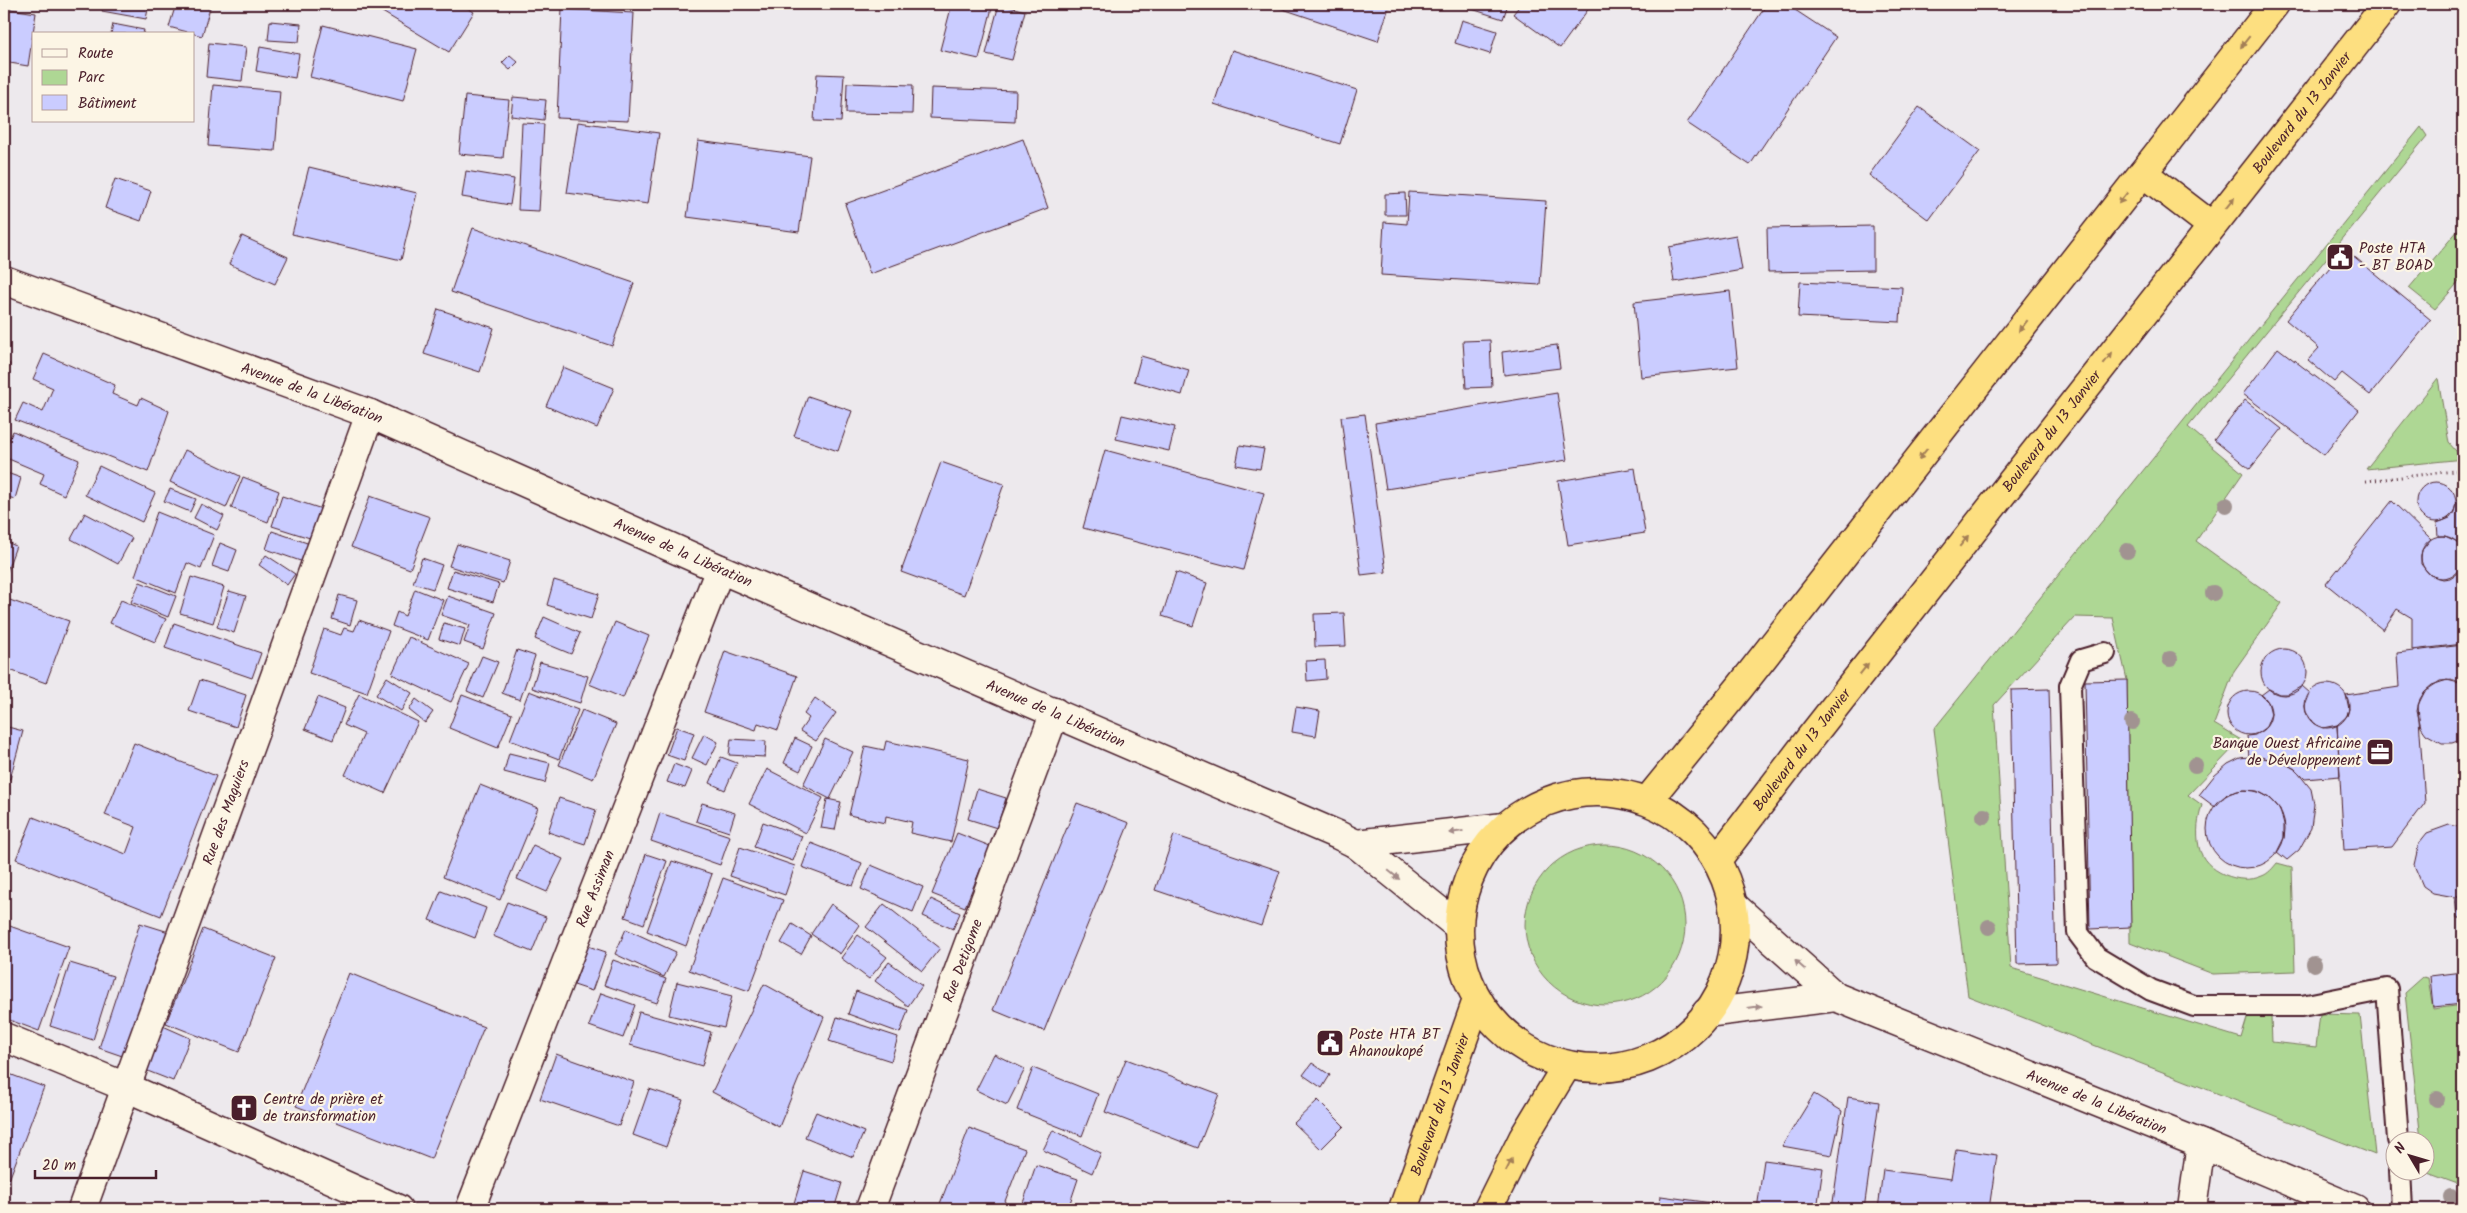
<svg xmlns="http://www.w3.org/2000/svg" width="2467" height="1213" font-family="Kalam,sans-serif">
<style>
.green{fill:#aed794;stroke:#7c7b60}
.building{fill:#caccff;stroke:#4a1f2b}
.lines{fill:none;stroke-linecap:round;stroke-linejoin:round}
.service-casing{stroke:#4a1f2b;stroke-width:24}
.minor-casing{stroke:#4a1f2b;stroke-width:31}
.secondary-casing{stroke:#4a1f2b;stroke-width:31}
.trunk-casing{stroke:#4a1f2b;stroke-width:31}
.path{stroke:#4a1f2b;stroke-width:3;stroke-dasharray:1 4;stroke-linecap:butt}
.service{stroke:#fcf5e5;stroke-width:20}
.minor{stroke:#fcf5e5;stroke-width:28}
.secondary{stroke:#fcf5e5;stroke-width:28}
.trunk{stroke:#fddf80;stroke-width:28}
.tree{fill:#a19391}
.oneway{fill:#a47f56}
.oneway2{fill:#a38a88}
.labels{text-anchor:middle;stroke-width:4.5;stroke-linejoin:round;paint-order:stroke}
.street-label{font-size:15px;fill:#4a1f2b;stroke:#fcf5e5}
.poi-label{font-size:15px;fill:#4a1f2b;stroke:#fcf5e5;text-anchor:start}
</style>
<rect width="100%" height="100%" fill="#ede9ed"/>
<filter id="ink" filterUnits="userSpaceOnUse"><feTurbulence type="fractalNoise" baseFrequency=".02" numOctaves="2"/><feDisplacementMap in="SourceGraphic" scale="10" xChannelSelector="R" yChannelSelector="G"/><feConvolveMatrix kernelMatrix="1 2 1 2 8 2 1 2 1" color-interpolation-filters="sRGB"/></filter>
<g filter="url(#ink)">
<path class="green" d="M2421 127 2427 136 2188 427 2243 473 2196 541 2282 603 2234 671 2214 724 2241 740 2188 795 2202 805C2198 819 2196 832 2199 847 2204 872 2241 886 2262 876 2268 874 2273 868 2277 863L2292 867 2295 971 2213 974 2130 942 2127 680 2113 618 2075 617 1994 705 2011 968 2241 1038 2248 1015 2271 1017 2272 1042 2316 1047 2320 1014 2360 1015 2375 1155 1968 996 1934 729Z
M2459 229H2463V277L2435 309 2409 288Z
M2438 378 2449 443 2463 459 2366 469Z
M1525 925a80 80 0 1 1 160 0a80 80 0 1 1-160 0Z
M2423 977 2428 978 2433 1009 2463 1005V1186L2425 1172 2424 1140H2421L2405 993Z"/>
<path class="building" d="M104 4H149L146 19 102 11Z
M176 4H211L202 36 169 27Z
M369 4H461L474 12 449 52Z
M952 4H993L979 59 940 50Z
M999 4 1025 11 1012 60 986 54Z
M1268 4H1390L1378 41Z
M1456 4H1508L1503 19Z
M1521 4H1592L1560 48 1513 14Z
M1767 4H1786L1836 37 1750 165 1687 123Z
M4 8 36 13 28 66 4 62Z
M562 9 634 13 628 121 557 118Z
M1462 20 1497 31 1490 54 1455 43Z
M270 21 301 24 299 42 268 40Z
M113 24 144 30 143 34H111Z
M323 25 417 49 403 101 310 77Z
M209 43 246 47 242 81 206 77Z
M260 47 299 54 295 78 256 71Z
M1232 50 1357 90 1340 144 1214 104Z
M510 55 518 62 510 70 502 63Z
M817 74 844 75 841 122 814 121Z
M847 83 913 85 912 114 846 113Z
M213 85 280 91 275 151 208 146Z
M931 88 1016 91 1015 122 930 118Z
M465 96 509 100 503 158 459 154Z
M513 97 546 100 544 120 511 116Z
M1919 107 1980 151 1929 220 1869 175Z
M578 122 659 133 648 204 567 193Z
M522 123 544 124 539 211 518 210Z
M1023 139 1048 208 870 274 845 204Z
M698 141 810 156 799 232 687 217Z
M309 167 417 193 401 260 292 234Z
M466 171 514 179 510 205 462 197Z
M115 179 151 191 141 221 105 208Z
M1409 192 1546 201 1540 285 1381 275 1384 222 1407 224Z
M1405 193 1406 215H1385V194Z
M1873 226V270L1768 272 1767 228Z
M473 228 634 283 612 346 451 292Z
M1736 235 1742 270 1674 282 1669 247Z
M242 236 288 257 275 284 229 264Z
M2345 249 2431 320 2370 395 2342 373 2334 382 2308 360 2319 348 2286 320Z
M1800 282 1902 287 1900 322 1798 317Z
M1730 291 1738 367 1641 377 1634 302Z
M438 309 494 328 480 372 424 354Z
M1490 340 1492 387 1466 388 1463 341Z
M1557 345 1560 368 1504 375 1502 352Z
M2278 348 2359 410 2324 455 2243 394Z
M44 354 115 385 112 394 138 405 141 398 169 411 148 472 15 420 23 403 43 412 53 388 33 379Z
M1141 356 1189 370 1182 395 1134 381Z
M4 361 10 364 4 376Z
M563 367 614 388 597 428 546 406Z
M1557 393 1567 460 1386 489 1375 423Z
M808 396 852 411 838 451 794 436Z
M2245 400 2282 429 2250 469 2214 440Z
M1365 414 1386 572 1361 575 1341 417Z
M1122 415 1175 427 1169 451 1116 439Z
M13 431 79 460 64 495 40 484 44 474 4 457V451Z
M1240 445 1264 449 1260 469 1236 465Z
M185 450 240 476 226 508 170 482Z
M1105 450 1264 493 1243 570 1083 528Z
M941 462 1004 484 964 595 901 572Z
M99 466 155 493 142 522 85 495Z
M1635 468 1645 533 1568 545 1558 481Z
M4 472 21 478 15 499 4 496Z
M243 477 279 491 268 522 231 508Z
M2416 502a20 20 0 1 1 40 0a20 20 0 1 1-40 0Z
M170 489 196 499 190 512 164 501Z
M282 496 322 509 313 539 272 526Z
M370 496 430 517 410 569 351 547Z
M2463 497V554L2458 542 2445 536H2438L2437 523 2450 518 2454 512 2457 499Z
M2392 501 2431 539 2422 550 2421 557V564L2430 575 2443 579 2450 578 2456 574 2463 562V644L2412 650V618L2397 609 2383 630 2326 584Z
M201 504 224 516 217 530 194 518Z
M157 512 214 535 201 569 187 563 176 593 135 576Z
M85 513 132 538 118 564 71 539Z
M272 531 316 546 309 564 266 549Z
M2421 557a21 21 0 1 1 42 0a21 21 0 1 1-42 0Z
M4 541 16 546 4 579Z
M220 543 237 550 229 572 212 566Z
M457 544 510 561 503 583 449 566Z
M266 555 295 574 287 585 259 565Z
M422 558 442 565 433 589 413 583Z
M453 570 499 584 493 602 447 588Z
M1176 572 1207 583 1193 626 1162 616Z
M191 577 224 587 213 623 180 613Z
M554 580 599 594 591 619 547 605Z
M140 582 176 596 168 617 131 602Z
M415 589 443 600 428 640 392 626 397 612 405 616Z
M229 591 246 596 234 633 217 627Z
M339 595 357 600 350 625 332 619Z
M448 596 496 613 483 649 464 642 470 625 441 615Z
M4 598 69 621 46 683 4 668Z
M121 600 166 619 155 642 110 623Z
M1344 613 1346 646 1315 647 1314 614Z
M544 617 580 633 571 654 535 639Z
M359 620 389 631 367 693 309 673 324 629 341 635 344 628 354 631Z
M615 622 649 636 623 698 589 684Z
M174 623 261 653 252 678 165 648Z
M444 623 465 629 460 646 439 639Z
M409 637 469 664 451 702 392 674Z
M2463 645V684L2454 680 2440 681 2425 691 2418 705 2425 803 2392 847 2344 850 2337 725 2347 716 2349 709 2346 695 2399 687 2397 653Z
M2261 672a23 23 0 1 1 46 0a23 23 0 1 1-46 0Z
M517 650 535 656 520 700 502 693Z
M725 651 797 676 778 730 758 723 756 730 704 712Z
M482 656 498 662 483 698 467 691Z
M1325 660 1326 679 1307 681 1306 661Z
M540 662 588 676 580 703 532 688Z
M387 677 412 693 401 711 376 695Z
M200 680 246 695 236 727 189 711Z
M2127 680 2131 927 2090 929 2085 681Z
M2447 680 2463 684V739L2452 743H2442L2426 734 2421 727 2417 711 2420 699 2425 691 2432 685Z
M2305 706a22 22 0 1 1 44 0a22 22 0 1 1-44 0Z
M2302 686 2310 693 2305 706 2306 712 2313 723 2323 728 2337 725 2340 776 2305 779 2295 769 2284 763 2256 756 2249 757 2247 736 2255 735 2266 727 2271 714 2268 702 2261 695 2269 689 2279 694H2288Z
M2049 689 2056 963 2017 964 2011 690Z
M2227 713a22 22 0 1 1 44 0a22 22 0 1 1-44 0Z
M529 691 578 710 559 759 510 740Z
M359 694 418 722 385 793 345 775 364 734 344 725Z
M462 695 512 714 498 748 449 728Z
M318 697 345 708 333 740 305 729Z
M815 698 836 713 816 741 800 731 809 718 804 714Z
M416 699 433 712 425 723 409 710Z
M1296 707 1320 711 1316 736 1292 732Z
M582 710 616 724 593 779 559 765Z
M4 726 23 731 10 779 4 778Z
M677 727 694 733 684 761 667 755Z
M704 734 718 742 707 765 692 758Z
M795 738 812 746 800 771 784 763Z
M731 739 766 741 765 757 729 755Z
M825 739 853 752 830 799 803 785Z
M886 741 969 759 951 842 910 833 912 822 886 816 885 823 849 815 865 746 884 750Z
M134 743 216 776 161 916 16 859 33 817 126 854 136 827 105 815Z
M509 753 550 763 545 783 504 772Z
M2256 756 2284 763 2295 769 2311 789 2314 804 2311 828 2299 850 2287 860 2277 852 2284 838V824L2280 809 2270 798 2257 791 2242 790 2227 794 2215 807 2199 795 2214 776 2228 764 2240 758Z
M721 757 737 763 725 790 710 783Z
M674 764 692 771 685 788 667 782Z
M767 769 823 798 806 833 749 804Z
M480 785 538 808 500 900 443 877Z
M977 789 1006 798 997 828 968 819Z
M2207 829a39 39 0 1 1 78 0a39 39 0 1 1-78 0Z
M559 798 596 810 585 844 548 832Z
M827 799 841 802 835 830 821 828Z
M702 803 735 813 729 832 696 821Z
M1077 803 1129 823 1044 1031 993 1010Z
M660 813 730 836 720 865 651 841Z
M763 822 802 836 793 861 754 847Z
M2449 825 2463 828V894L2455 897 2433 893 2423 886 2414 865 2419 843 2427 833Z
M957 833 990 846 965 907 932 894Z
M1174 835 1280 871 1261 926 1155 890Z
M811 843 862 863 853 886 802 867Z
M533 845 563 859 547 892 517 879Z
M740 847 795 866 785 895 730 876Z
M646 854 667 861 644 924 625 917Z
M672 861 712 874 686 946 647 931Z
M871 865 923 887 913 912 861 889Z
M723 878 783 900 749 991 689 970Z
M441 891 486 908 475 938 429 920Z
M2463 894V918H2457L2455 897Z
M931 899 960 913 953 929 923 916Z
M507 902 546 917 532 952 493 936Z
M831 904 860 925 840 954 811 934Z
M884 904 940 948 922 971 866 927Z
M140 923 172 933 131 1059 99 1048Z
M4 924 69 947 39 1031 4 1018Z
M792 924 811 936 801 954 781 943Z
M203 929 276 958 239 1052 166 1023Z
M626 929 676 952 664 977 615 954Z
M858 935 887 957 869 979 841 958Z
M588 946 606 952 592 991 574 985Z
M613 960 666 979 657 1003 604 985Z
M889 962 922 986 908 1006 875 981Z
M70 963 113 976 93 1040 50 1026Z
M2463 972V1004L2433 1007 2430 976Z
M349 973 484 1027 431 1159 296 1106Z
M677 982 732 996 724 1028 669 1015Z
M764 984 824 1017 779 1127 712 1092Z
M856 991 908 1010 900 1033 848 1014Z
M601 993 635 1005 623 1038 589 1026Z
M639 1012 711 1032 702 1066 630 1045Z
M837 1017 898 1037 891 1061 829 1041Z
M163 1026 190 1038 173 1081 145 1070Z
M556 1054 634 1082 619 1126 540 1099Z
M994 1054 1025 1069 1007 1105 976 1090Z
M1126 1059 1219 1094 1198 1148 1105 1112Z
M1312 1063 1330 1075 1322 1088 1303 1075Z
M1033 1068 1098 1094 1082 1136 1017 1110Z
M4 1072 44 1087 4 1193Z
M649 1089 683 1100 666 1147 633 1135Z
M1814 1094 1842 1111 1832 1155 1782 1146Z
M1848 1097 1879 1102 1864 1209H1832Z
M1318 1100 1344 1126 1321 1149 1294 1123Z
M816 1112 864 1132 853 1157 805 1137Z
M969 1128 1025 1149 1002 1209H938Z
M1053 1130 1101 1153 1092 1173 1043 1150Z
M1956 1149 1997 1155 1989 1209H1878L1883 1170 1951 1179Z
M1764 1160 1823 1168 1817 1209H1757Z
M1036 1165 1078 1179 1068 1209H1040L1023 1203Z
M804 1171 842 1183 834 1209H814L794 1203Z
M1661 1196 1756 1209H1659Z"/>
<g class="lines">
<defs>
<path id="service" d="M2105 653 2081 660 2070 686 2078 933 2096 957 2151 990 2194 1006H2302L2387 989 2398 1140
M2400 1170 2402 1209"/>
<g id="minor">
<path d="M4 1037 126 1087 398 1209"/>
<path id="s1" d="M82 1209 370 414"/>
<path id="s2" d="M470 1209 720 569"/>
<path id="s3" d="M870 1209 1055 712"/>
<path d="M2192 1209 2201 1144"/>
</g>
<g id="secondary">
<path id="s4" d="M4 280 370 414 720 569 1338 835 1356 844 1458 926"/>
<path d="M1356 844 1504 827"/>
<path id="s5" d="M1733 905 1836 997 2201 1144 2355 1209"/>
<path d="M1706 1013 1836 997"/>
</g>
<g id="trunk">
<path d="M2143 173 2212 226"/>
<circle cx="1597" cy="930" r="138"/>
<path d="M1648 800 1740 687 2275 4"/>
<path id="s6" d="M1717 860 1811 737 2387 4"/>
<path id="s7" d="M1403 1209 1477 1000"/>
<path d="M1488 1209 1523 1138 1567 1065"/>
</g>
</defs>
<use href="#service" class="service-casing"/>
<use href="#minor" class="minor-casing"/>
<use href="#secondary" class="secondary-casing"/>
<use href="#trunk" class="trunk-casing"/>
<path class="path" d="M2366 481 2463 470"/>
<use href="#service" class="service"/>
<use href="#minor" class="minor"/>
<use href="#secondary" class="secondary"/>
<use href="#trunk" class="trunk"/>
</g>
<g class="tree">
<circle cx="2226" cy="505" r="8"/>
<circle cx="2127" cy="551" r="8"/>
<circle cx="2213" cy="593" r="8"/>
<circle cx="2170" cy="659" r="8"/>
<circle cx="2132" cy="722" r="8"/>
<circle cx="2195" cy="765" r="8"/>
<circle cx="1984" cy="816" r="8"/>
<circle cx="1989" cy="927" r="8"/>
<circle cx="2314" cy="964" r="8"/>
<circle cx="2437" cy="1099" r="8"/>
<circle cx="2451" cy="1197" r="8"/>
</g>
<defs><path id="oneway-solid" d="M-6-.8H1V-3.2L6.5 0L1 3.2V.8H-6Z" transform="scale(1.25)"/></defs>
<g class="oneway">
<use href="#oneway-solid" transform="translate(2245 42) rotate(128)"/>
<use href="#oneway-solid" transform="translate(2123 198) rotate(128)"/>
<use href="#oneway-solid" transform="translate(2230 203) rotate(-52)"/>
<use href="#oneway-solid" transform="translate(2023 326) rotate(128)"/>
<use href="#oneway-solid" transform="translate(2108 358) rotate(-52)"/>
<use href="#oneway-solid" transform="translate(1923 454) rotate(128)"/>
<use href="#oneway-solid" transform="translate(1964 541) rotate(-52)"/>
<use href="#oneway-solid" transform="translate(1864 669) rotate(-52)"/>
<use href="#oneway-solid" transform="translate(1509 1165) rotate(-64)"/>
</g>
<g class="oneway2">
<use href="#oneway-solid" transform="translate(1456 832) rotate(173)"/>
<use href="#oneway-solid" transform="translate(1394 875) rotate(39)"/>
<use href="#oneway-solid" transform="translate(1800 965) rotate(-138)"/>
<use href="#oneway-solid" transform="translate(1755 1007) rotate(-7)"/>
</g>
</g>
<defs>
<symbol id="civic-square" viewBox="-11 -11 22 22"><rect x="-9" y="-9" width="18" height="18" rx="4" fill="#4a1f2b" stroke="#fcf5e5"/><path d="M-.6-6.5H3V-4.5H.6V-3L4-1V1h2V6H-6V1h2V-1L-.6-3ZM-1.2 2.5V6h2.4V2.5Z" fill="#fff"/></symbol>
<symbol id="office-square" viewBox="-11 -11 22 22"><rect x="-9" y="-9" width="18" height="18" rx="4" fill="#4a1f2b" stroke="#fcf5e5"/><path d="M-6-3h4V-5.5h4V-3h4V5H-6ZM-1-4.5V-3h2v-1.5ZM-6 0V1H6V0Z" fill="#fff"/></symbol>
<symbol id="church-square" viewBox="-11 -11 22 22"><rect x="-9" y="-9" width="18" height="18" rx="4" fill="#4a1f2b" stroke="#fcf5e5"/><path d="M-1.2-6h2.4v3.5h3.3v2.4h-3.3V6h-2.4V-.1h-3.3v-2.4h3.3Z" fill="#fff"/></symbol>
</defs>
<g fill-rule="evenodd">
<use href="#civic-square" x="2324" y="241" width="32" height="32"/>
<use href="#office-square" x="2364" y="736" width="32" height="32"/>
<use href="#civic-square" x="1314" y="1027" width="32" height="32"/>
<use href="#church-square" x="228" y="1092" width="32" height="32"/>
</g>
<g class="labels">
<g class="street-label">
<text dy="5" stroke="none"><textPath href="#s6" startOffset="949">Boulevard du 13 Janvier</textPath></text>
<text dy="5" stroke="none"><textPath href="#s4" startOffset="328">Avenue de la Libération</textPath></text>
<text dy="5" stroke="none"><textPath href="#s6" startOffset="544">Boulevard du 13 Janvier</textPath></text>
<text dy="5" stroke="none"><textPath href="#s4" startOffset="732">Avenue de la Libération</textPath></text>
<text dy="5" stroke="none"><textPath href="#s4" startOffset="1138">Avenue de la Libération</textPath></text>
<text dy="5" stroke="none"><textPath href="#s6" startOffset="139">Boulevard du 13 Janvier</textPath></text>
<text dy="5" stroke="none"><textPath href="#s1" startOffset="422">Rue des Maguiers</textPath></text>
<text dy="5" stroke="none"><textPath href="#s2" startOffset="344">Rue Assiman</textPath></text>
<text dy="5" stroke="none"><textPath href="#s3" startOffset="265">Rue Detigome</textPath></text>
<text dy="5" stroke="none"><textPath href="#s5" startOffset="419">Avenue de la Libération</textPath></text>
<text dy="5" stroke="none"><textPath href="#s7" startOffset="111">Boulevard du 13 Janvier</textPath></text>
</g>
<g class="poi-label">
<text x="2359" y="253">Poste HTA<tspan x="2359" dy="17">- BT BOAD</tspan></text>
<text x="2361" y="748" text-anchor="end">Banque Ouest Africaine<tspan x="2361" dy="17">de Développement</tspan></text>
<text x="1349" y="1039">Poste HTA BT<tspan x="1349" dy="17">Ahanoukopé</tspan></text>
<text x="263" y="1104">Centre de prière et<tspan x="263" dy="17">de transformation</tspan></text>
</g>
</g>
<rect width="2467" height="1213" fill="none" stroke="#fcf5e5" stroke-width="20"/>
<rect x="10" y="10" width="2447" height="1193" fill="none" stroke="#4a1f2b" stroke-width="2" filter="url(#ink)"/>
<rect x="32" y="32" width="162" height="90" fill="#fcf5e5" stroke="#b59f9b"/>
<rect x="42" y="49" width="25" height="8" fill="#fcf5e5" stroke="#b59f9b"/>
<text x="78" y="58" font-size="15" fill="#4a1f2b">Route</text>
<rect x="42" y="70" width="25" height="15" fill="#aed794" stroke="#b59f9b"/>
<text x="78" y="82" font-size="15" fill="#4a1f2b">Parc</text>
<rect x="42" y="95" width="25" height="15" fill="#caccff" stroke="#b59f9b"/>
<text x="78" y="108" font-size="15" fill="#4a1f2b">Bâtiment</text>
<g transform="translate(2410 1156) rotate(308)"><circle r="24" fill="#fcf5e5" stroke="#b59f9b"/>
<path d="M0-4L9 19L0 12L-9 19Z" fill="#4a1f2b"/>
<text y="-8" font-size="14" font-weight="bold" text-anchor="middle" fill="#4a1f2b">N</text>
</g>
<path d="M35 1170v8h121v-8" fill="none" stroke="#4a1f2b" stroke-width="2.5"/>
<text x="42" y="1170" font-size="15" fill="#4a1f2b" stroke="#fcf5e5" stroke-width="4" paint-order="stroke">20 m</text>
</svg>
